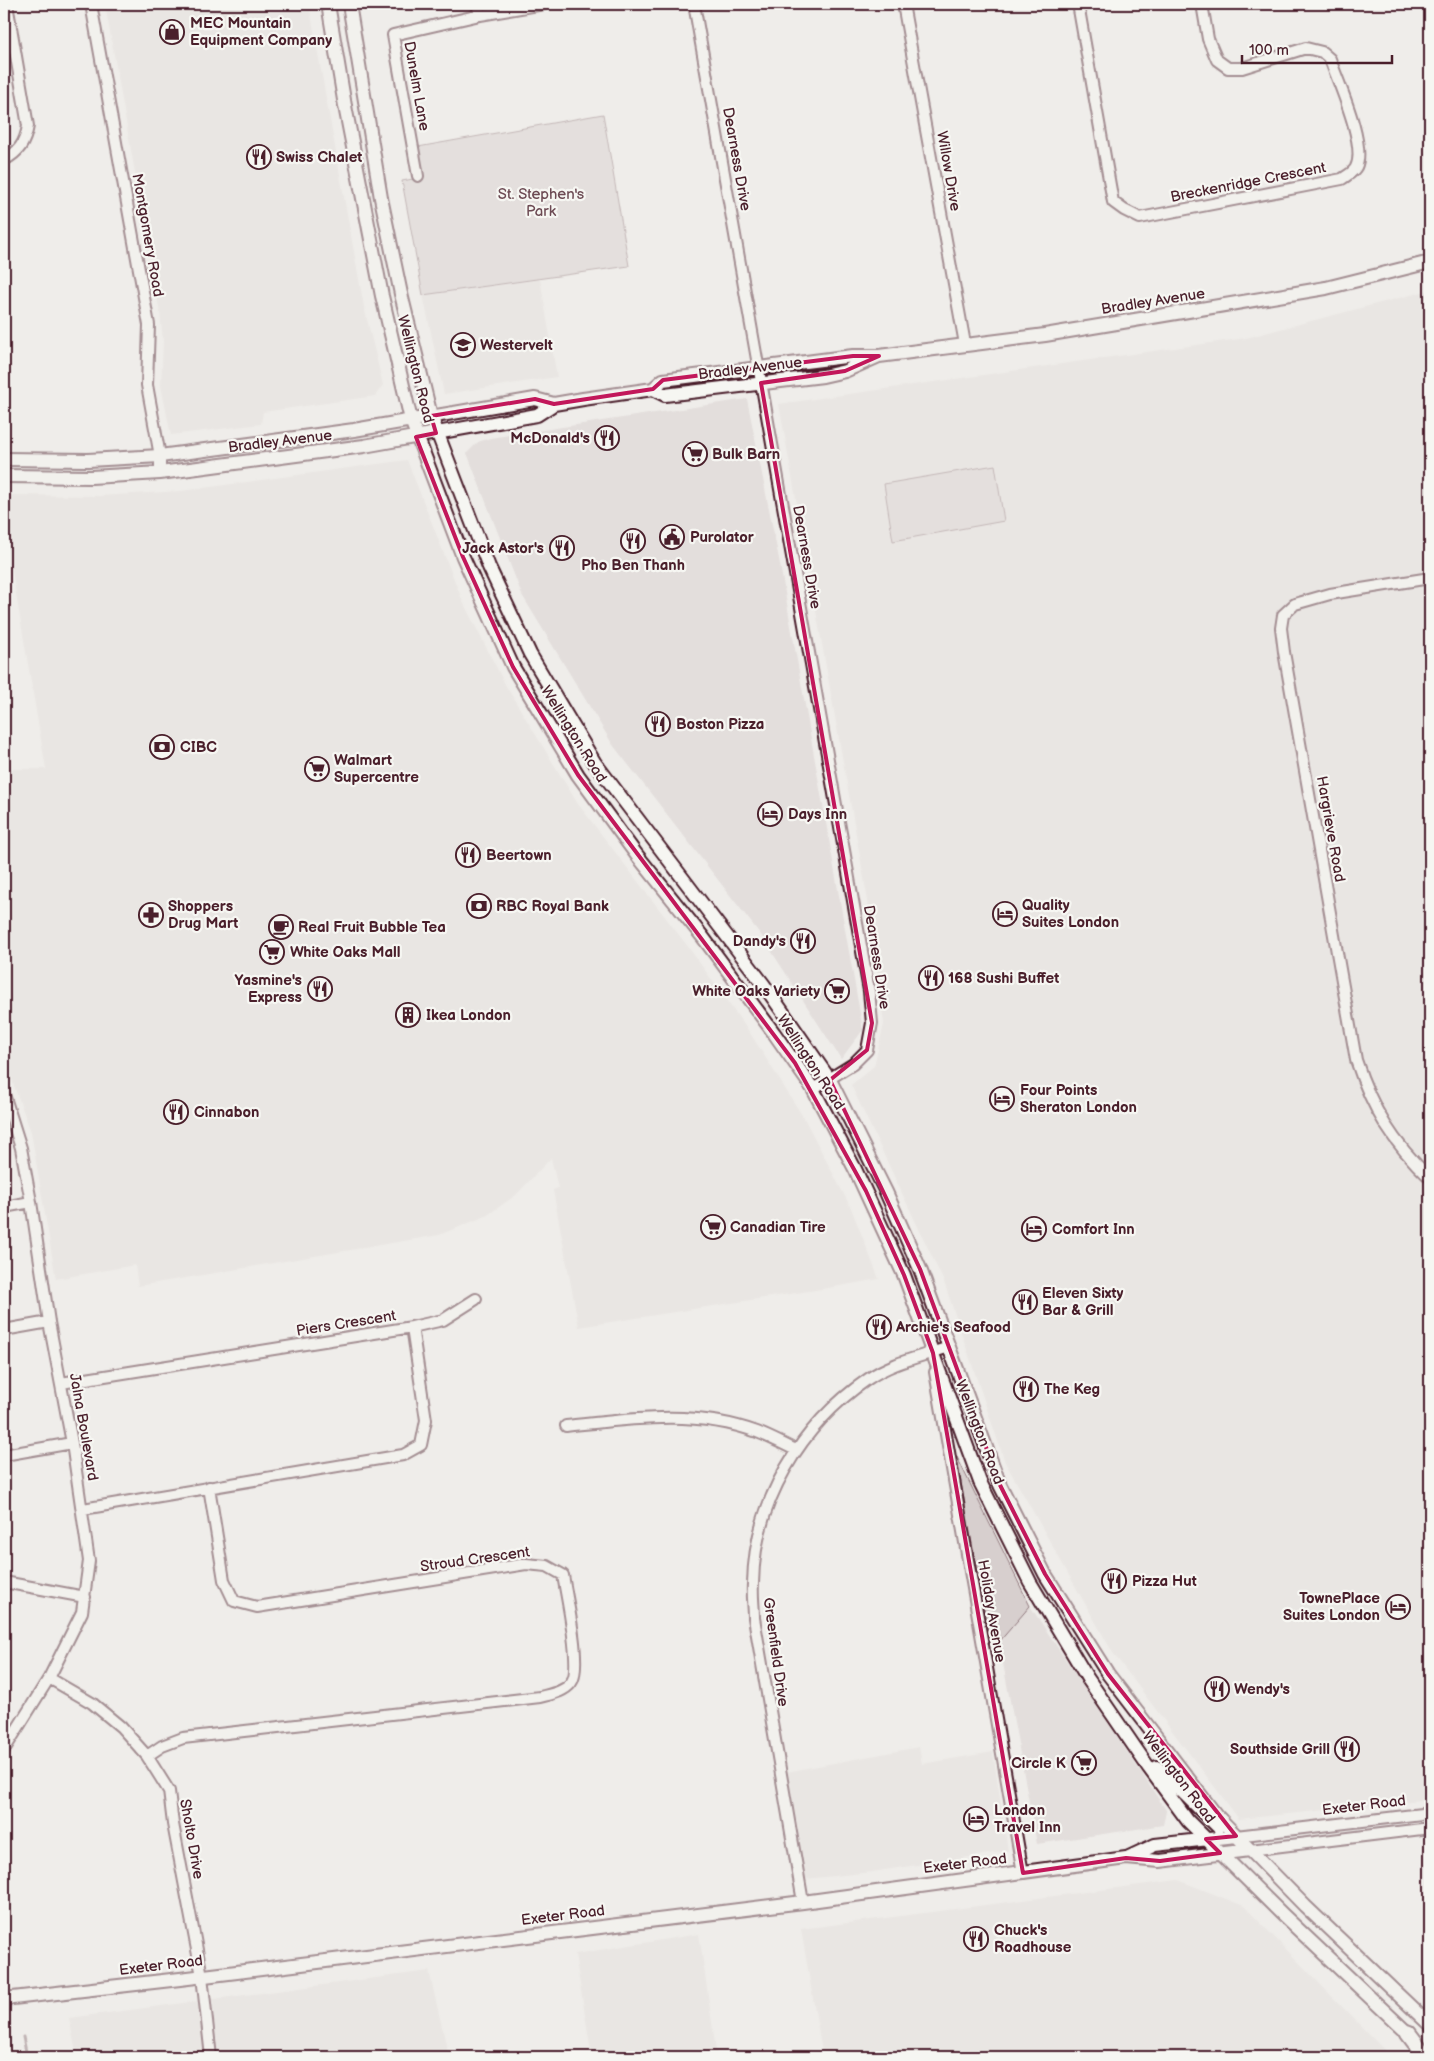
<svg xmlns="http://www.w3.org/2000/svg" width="1434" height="2061" font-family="'Balsamiq Sans',sans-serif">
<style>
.built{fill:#e3dedc}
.green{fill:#d7cfce;stroke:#90777c}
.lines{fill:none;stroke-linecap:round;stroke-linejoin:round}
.stream{stroke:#8a6f74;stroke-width:3}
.minor-casing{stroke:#4a1f2b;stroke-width:14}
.major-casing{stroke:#4a1f2b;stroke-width:16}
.highway-casing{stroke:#4a1f2b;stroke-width:19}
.minor{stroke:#f6f6f2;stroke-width:10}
.major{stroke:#f6f6f2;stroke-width:12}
.highway{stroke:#f6f6f2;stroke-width:15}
.marked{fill:none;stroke:#c2185b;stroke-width:4;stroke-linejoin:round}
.labels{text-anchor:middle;stroke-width:4.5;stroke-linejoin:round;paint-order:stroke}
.poi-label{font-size:15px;font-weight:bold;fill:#4a1f2b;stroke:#f6f6f2;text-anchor:start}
.street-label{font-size:15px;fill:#4a1f2b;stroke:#f6f6f2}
.park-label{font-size:15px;fill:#6d4b54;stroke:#f6f6f2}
</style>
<rect width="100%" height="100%" fill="#efedea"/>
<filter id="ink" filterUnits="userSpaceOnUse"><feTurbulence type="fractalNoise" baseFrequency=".02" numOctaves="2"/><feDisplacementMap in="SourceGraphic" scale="10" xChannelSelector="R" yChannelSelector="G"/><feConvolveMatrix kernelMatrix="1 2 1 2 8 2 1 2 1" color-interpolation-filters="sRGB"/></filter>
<g filter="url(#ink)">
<path class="built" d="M105 4H309L364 307 383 385 375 396 263 412 261 424 171 435 161 386 163 341 160 313Z
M540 279 557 377 444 394 423 295Z
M1430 290V1799L1239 1819 1113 1653 1005 1462 944 1282 851 1085 874 1066 884 1024 868 901 779 404 1246 338Z
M747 399 779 559 863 1030 841 1059 761 935 613 745 522 595 467 453 478 442 490 438Z
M407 460 463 602 506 686 578 804 686 944 750 1033 805 1120 851 1208 879 1279 828 1288 579 1327 553 1190 558 1188 551 1158 516 1195 486 1216 439 1235 138 1286 135 1265 56 1279 31 1132 4 1059V769H46L4 524V495L99 496 181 491Z
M1030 1606 1166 1810 1163 1825 1037 1844 999 1642Z
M919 1747 922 1764 993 1752 1008 1851 872 1872 806 1879 786 1772Z
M1178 1880 1244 1906 1391 2057H823L801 1929Z
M699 1934 717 2057H592L575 1954Z
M429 1971 449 2057H77L69 2018Z"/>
<path class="green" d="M603 114 629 266 423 295 402 181 424 177 418 147Z
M995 465 1004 521 893 541 884 484Z
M956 1455 1030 1606 999 1642H994L989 1637Z"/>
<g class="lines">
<path class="stream" d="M23 2037 27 2057"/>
<defs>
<path id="minor" d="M91 4 149 325 147 385 160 456V473
M477 4 480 15
M694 4 869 991 872 1023 867 1050 853 1064 813 1089
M903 4 965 344
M1078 4 1113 202 1124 210 1140 218 1342 179C1346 176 1354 172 1356 167 1367 145 1338 82 1330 59L1322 52 1306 48 1242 68H1228L1217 60 1208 39 1202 4
M4 160C19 152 25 143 28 126L7 4
M418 176 393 35 480 15 544 4
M1430 578 1330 594 1295 604 1283 615 1281 628 1284 652 1356 1060C1372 1109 1393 1143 1430 1178
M4 1094 21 1148 31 1202 49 1322 72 1443 89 1561 82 1612 49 1678 4 1750
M4 1207 31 1202
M412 1327 443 1320 476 1299
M4 1330 49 1322
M935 1372 1023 1873
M61 1383 412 1327 426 1420 421 1445 403 1455 83 1509
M566 1426C631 1419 695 1409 757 1432 770 1437 783 1444 796 1450
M4 1455 72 1443
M4 1582 85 1597
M49 1678 92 1703 121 1727 147 1756 169 1791 173 1824 202 1976 211 2057
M147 1756 162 1746 183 1738 540 1697C551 1694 564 1692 571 1683 583 1669 566 1595 563 1575L547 1566 526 1564 257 1607 234 1601 224 1580 209 1487
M1236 1836 1430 1813
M1250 1850 1430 1828
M803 1902 754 1618C754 1607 752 1595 753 1584 754 1502 801 1425 868 1379 892 1362 921 1357 949 1347"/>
<path id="major" d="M328 4 345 106 382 296 411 420 463 557 513 667 578 775 636 854 702 936 774 1033 813 1089 855 1169 904 1275 980 1482 1030 1582 1088 1679 1149 1768 1188 1821 1282 1914 1414 2039
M349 4 381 198 401 294 431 416 489 567 530 654 595 763 764 985 830 1080 886 1192 920 1269 1000 1485 1045 1574 1108 1674 1216 1815 1305 1906 1430 2025
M653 389 663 380 853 356H879L1045 335 1326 288 1430 262
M4 459 88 460 160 456 354 430 535 399 554 404
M4 476 91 477 160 473 364 446 537 415 554 404 583 399 653 389 665 395 823 376 845 371 879 356
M1157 1767 1218 1827
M1129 1857 1155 1845 1236 1836
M4 1999 180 1979 803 1902 1126 1858 1160 1861 1250 1850"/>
<path id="highway" d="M1408 2033 1426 2057"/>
</defs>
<use href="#minor" class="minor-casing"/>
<use href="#major" class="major-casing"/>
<use href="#highway" class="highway-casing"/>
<use href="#minor" class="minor"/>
<use href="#major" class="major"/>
<use href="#highway" class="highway"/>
</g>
</g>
<path d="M0 0H1434V2061H0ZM853 356H879L845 371 761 383 872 1023 867 1050 830 1080 920 1269 1000 1485 1045 1574 1108 1674 1236 1836 1206 1839 1220 1853 1160 1861 1126 1858 1023 1873 933 1353 904 1275 866 1191 795 1063 578 775 513 667 463 557 416 437 436 433 431 416 535 399 554 404 653 389 663 380Z" fill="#efedea" fill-opacity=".55" fill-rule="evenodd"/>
<path class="marked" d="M853 356H879L845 371 761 383 872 1023 867 1050 830 1080 920 1269 1000 1485 1045 1574 1108 1674 1236 1836 1206 1839 1220 1853 1160 1861 1126 1858 1023 1873 933 1353 904 1275 866 1191 795 1063 578 775 513 667 463 557 416 437 436 433 431 416 535 399 554 404 653 389 663 380Z"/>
<defs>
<symbol id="shop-ring" viewBox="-11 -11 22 22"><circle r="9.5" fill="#f6f6f2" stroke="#4a1f2b" stroke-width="1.5"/><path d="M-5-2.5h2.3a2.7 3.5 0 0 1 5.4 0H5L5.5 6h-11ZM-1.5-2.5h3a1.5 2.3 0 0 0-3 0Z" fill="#4a1f2b"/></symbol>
<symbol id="restaurant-ring" viewBox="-11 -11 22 22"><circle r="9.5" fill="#f6f6f2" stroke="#4a1f2b" stroke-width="1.5"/><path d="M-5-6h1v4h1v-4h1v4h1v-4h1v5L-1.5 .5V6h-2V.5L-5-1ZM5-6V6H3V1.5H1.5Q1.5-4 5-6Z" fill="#4a1f2b"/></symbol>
<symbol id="university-ring" viewBox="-11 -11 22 22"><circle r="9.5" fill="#f6f6f2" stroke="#4a1f2b" stroke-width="1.5"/><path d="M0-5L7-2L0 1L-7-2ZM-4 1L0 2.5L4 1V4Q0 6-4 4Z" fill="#4a1f2b"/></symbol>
<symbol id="supermarket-ring" viewBox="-11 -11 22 22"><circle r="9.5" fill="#f6f6f2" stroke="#4a1f2b" stroke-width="1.5"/><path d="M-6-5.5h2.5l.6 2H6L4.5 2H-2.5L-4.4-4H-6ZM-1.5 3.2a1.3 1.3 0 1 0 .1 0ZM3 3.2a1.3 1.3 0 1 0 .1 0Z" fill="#4a1f2b"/></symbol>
<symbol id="civic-ring" viewBox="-11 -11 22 22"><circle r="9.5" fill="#f6f6f2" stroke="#4a1f2b" stroke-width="1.5"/><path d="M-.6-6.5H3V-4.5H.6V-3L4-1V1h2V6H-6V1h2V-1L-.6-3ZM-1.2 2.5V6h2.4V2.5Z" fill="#4a1f2b"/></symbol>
<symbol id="bank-ring" viewBox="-11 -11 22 22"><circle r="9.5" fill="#f6f6f2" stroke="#4a1f2b" stroke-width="1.5"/><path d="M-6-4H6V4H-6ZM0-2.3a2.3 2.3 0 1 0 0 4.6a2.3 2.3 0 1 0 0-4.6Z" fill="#4a1f2b"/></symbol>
<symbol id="hotel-ring" viewBox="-11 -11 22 22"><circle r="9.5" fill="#f6f6f2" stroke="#4a1f2b" stroke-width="1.5"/><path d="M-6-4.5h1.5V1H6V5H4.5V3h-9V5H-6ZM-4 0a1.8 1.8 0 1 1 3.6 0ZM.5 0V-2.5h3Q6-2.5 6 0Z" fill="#4a1f2b"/></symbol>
<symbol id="pharmacy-ring" viewBox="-11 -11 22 22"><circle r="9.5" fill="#f6f6f2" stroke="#4a1f2b" stroke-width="1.5"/><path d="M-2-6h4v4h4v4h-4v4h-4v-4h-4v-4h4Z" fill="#4a1f2b"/></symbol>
<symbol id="cafe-ring" viewBox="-11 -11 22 22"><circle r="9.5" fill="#f6f6f2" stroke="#4a1f2b" stroke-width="1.5"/><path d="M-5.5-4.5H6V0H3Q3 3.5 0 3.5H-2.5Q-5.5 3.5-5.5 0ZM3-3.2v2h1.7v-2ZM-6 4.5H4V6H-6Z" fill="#4a1f2b"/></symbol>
<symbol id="building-ring" viewBox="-11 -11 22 22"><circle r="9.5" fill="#f6f6f2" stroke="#4a1f2b" stroke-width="1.5"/><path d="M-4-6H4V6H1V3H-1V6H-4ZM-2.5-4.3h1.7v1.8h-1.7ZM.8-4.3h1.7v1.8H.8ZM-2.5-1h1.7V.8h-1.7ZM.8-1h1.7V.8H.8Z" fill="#4a1f2b"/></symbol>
</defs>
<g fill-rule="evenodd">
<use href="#shop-ring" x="158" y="18" width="28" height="28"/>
<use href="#restaurant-ring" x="245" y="143" width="28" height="28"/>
<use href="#university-ring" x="449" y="331" width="28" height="28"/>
<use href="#restaurant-ring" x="593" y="424" width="28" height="28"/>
<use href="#supermarket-ring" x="681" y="440" width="28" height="28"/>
<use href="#civic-ring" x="658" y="523" width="28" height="28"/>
<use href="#restaurant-ring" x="619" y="527" width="28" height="28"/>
<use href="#restaurant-ring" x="548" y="534" width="28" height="28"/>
<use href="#restaurant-ring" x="644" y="710" width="28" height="28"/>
<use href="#bank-ring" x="148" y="733" width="28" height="28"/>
<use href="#supermarket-ring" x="303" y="755" width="28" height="28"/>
<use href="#hotel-ring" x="756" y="800" width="28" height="28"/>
<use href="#restaurant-ring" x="454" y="841" width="28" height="28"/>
<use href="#bank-ring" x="465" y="892" width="28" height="28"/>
<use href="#hotel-ring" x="991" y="900" width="28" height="28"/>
<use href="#pharmacy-ring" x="137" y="901" width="28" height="28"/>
<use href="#cafe-ring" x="267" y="913" width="28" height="28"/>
<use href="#restaurant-ring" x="789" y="927" width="28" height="28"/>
<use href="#supermarket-ring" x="258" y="938" width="28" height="28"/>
<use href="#restaurant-ring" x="917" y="964" width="28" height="28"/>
<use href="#restaurant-ring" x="306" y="975" width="28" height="28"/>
<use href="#supermarket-ring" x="823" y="977" width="28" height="28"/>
<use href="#building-ring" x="394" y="1001" width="28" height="28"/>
<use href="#hotel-ring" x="988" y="1085" width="28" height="28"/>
<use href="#restaurant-ring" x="162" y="1098" width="28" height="28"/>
<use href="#supermarket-ring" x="699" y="1213" width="28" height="28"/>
<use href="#hotel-ring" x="1020" y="1215" width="28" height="28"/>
<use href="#restaurant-ring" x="1011" y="1288" width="28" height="28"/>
<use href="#restaurant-ring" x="865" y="1313" width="28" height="28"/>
<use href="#restaurant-ring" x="1012" y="1375" width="28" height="28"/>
<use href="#restaurant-ring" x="1100" y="1567" width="28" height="28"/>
<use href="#hotel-ring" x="1384" y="1593" width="28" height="28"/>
<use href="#restaurant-ring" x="1203" y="1675" width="28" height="28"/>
<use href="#restaurant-ring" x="1333" y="1735" width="28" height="28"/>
<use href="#supermarket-ring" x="1070" y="1749" width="28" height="28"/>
<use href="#hotel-ring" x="962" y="1805" width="28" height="28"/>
<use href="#restaurant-ring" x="962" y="1925" width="28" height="28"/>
</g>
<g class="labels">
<g class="poi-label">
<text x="190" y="28">MEC Mountain<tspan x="190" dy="17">Equipment Company</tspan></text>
<text x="276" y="162">Swiss Chalet</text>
<text x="480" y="350">Westervelt</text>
<text x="590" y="443" text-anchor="end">McDonald's</text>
<text x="712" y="459">Bulk Barn</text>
<text x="690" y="542">Purolator</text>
<text x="544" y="553" text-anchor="end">Jack Astor's</text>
<text x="633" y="570" text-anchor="middle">Pho Ben Thanh</text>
<text x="676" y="729">Boston Pizza</text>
<text x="180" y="752">CIBC</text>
<text x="334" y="765">Walmart<tspan x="334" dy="17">Supercentre</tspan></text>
<text x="788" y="819">Days Inn</text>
<text x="486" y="860">Beertown</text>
<text x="1022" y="910">Quality<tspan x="1022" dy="17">Suites London</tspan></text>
<text x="168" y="911">Shoppers<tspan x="168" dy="17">Drug Mart</tspan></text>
<text x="496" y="911">RBC Royal Bank</text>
<text x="298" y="932">Real Fruit Bubble Tea</text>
<text x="786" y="946" text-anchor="end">Dandy's</text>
<text x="290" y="957">White Oaks Mall</text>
<text x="948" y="983">168 Sushi Buffet</text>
<text x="302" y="985" text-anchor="end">Yasmine's<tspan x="302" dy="17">Express</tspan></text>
<text x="820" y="996" text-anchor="end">White Oaks Variety</text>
<text x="426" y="1020">Ikea London</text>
<text x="1020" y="1095">Four Points<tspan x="1020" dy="17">Sheraton London</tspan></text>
<text x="194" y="1117">Cinnabon</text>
<text x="730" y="1232">Canadian Tire</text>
<text x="1052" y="1234">Comfort Inn</text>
<text x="1042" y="1298">Eleven Sixty<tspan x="1042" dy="17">Bar &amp; Grill</tspan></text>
<text x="896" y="1332">Archie's Seafood</text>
<text x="1044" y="1394">The Keg</text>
<text x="1132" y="1586">Pizza Hut</text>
<text x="1380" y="1603" text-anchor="end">TownePlace<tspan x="1380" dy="17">Suites London</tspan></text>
<text x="1234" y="1694">Wendy's</text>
<text x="1330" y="1754" text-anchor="end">Southside Grill</text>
<text x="1066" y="1768" text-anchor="end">Circle K</text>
<text x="994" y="1815">London<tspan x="994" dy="17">Travel Inn</tspan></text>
<text x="994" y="1935">Chuck's<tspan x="994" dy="17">Roadhouse</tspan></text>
</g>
<g class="street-label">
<text transform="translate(417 86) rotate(80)" y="5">Dunelm Lane</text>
<text transform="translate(737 159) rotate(80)" y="5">Dearness Drive</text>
<text transform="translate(949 171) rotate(80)" y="5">Willow Drive</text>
<text transform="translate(1248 182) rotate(-11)" y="5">Breckenridge Crescent</text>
<text transform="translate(148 235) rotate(80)" y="5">Montgomery Road</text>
<text transform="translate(1153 301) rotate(-9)" y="5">Bradley Avenue</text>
<text transform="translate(750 368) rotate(-7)" y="5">Bradley Avenue</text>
<text transform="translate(416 369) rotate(76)" y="5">Wellington Road</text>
<text transform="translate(280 441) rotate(-7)" y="5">Bradley Avenue</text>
<text transform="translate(807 557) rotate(80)" y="5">Dearness Drive</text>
<text transform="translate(574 734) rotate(58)" y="5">Wellington Road</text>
<text transform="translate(1331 829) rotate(80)" y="5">Hargrieve Road</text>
<text transform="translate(877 957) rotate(81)" y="5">Dearness Drive</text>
<text transform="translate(811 1062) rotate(57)" y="5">Wellington Road</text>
<text transform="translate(346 1323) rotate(-9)" y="5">Piers Crescent</text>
<text transform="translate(84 1427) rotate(80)" y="5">Jalna Boulevard</text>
<text transform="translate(980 1432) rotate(69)" y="5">Wellington Road</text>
<text transform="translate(475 1559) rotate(-8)" y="5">Stroud Crescent</text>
<text transform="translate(992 1611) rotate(80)" y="5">Holiday Avenue</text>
<text transform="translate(776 1652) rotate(82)" y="5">Greenfield Drive</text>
<text transform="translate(1179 1777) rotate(53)" y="5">Wellington Road</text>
<text transform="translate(1364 1805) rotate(-7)" y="5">Exeter Road</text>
<text transform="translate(192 1839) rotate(80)" y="5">Sholto Drive</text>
<text transform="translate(965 1863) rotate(-7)" y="5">Exeter Road</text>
<text transform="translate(563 1915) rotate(-7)" y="5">Exeter Road</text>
<text transform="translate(161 1965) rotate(-7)" y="5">Exeter Road</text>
</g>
<g class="park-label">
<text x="541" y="199">St. Stephen's<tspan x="541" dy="17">Park</tspan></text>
</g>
</g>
<rect width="1434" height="2061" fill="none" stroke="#f6f6f2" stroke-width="20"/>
<rect x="10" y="10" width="1414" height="2041" fill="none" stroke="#4a1f2b" stroke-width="2" filter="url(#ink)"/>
<path d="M1242 55v8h150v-8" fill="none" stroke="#4a1f2b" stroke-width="2.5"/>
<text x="1249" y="55" font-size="15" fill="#4a1f2b" stroke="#f6f6f2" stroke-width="4" paint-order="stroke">100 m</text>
</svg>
